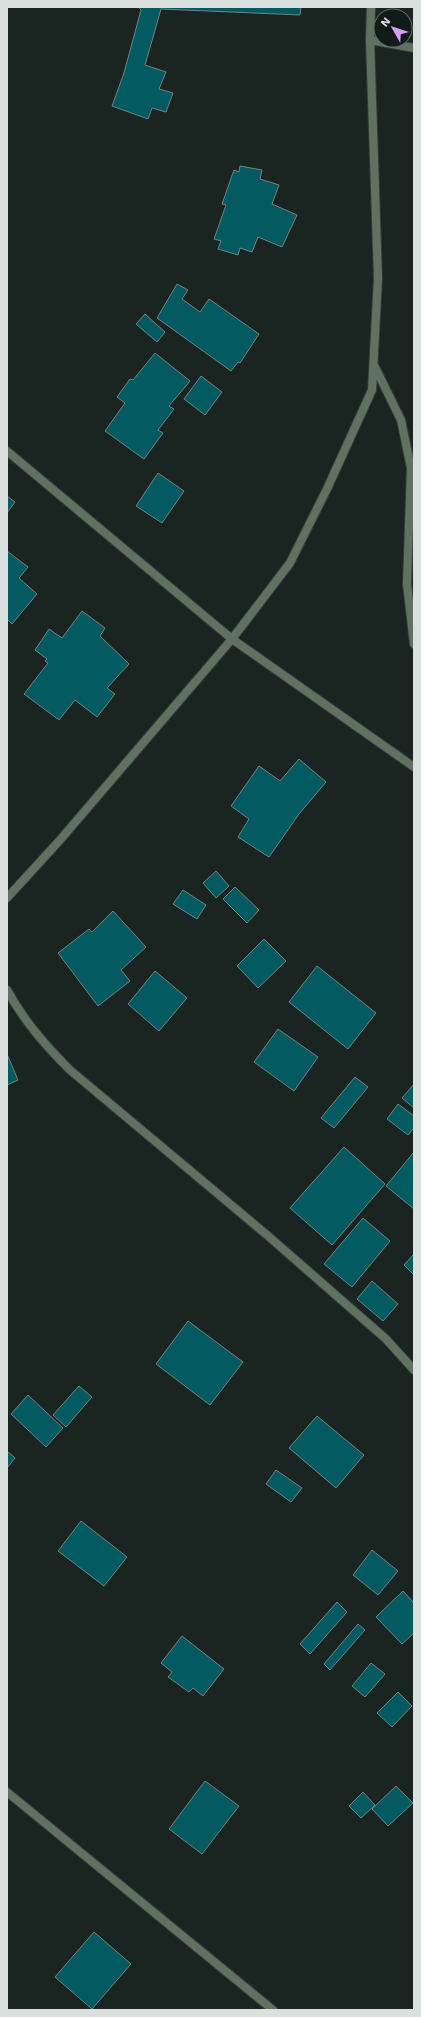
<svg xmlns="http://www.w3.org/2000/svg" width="421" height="2017" font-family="'Work Sans',sans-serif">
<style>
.building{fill:#035a60;stroke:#758283}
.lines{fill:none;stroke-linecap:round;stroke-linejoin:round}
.street-casing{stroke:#353e3b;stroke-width:10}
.street{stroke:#607161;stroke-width:8}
</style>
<rect width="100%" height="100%" fill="#1a2421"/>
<path class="building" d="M138 7H301L300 15 161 9 145 65 166 72 159 89 173 93 166 112 152 108 148 119 112 106 124 73 141 10Z
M240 166 262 170 260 179 279 185 272 204 297 215 282 247 258 237 252 252 240 248 238 255 218 249 221 241 214 239 226 205 222 204 234 170 239 172Z
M177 284 188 290 182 299 200 312 209 299 259 334 240 363 238 362 231 371 157 318Z
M145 314 165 332 157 342 136 324Z
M155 353 190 381 169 406 174 409 158 430 163 433 144 459 105 431 125 403 117 397 130 379 133 380Z
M201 376 222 392 205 415 184 399Z
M158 473 184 491 162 523 136 506Z
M7 496 15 502 7 513Z
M7 551 28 567 19 578 37 594 12 624 7 619Z
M82 611 105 628 100 636 129 664 107 688 115 694 97 717 75 700 59 720 24 694 48 663 45 661 47 659 35 650 49 629 62 638Z
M299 759 326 782 299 814 269 857 238 837 249 819 231 806 259 766 280 781Z
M216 871 229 886 216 898 203 883Z
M235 887 259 910 247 923 223 899Z
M183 890 206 905 197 919 173 904Z
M113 911 146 947 121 970 130 981 98 1006 58 953 89 929 92 932Z
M264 939 286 961 258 988 237 966Z
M317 966 376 1013 348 1049 289 1002Z
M155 971 187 998 159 1031 128 1004Z
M278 1029 318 1057 294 1091 254 1062Z
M7 1054 18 1080 7 1085Z
M355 1077 368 1087 334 1128 321 1118Z
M414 1084V1108L402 1098Z
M398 1104 414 1116V1128L408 1135 387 1119Z
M344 1147 385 1184 332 1245 290 1208Z
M414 1152V1209L386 1186Z
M363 1218 390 1241 352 1287 324 1264Z
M414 1254V1275L404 1265Z
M372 1281 398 1304 383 1321 357 1299Z
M188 1321 243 1362 210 1405 156 1364Z
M79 1386 92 1397 66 1427 53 1415Z
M28 1395 63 1428 46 1447 11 1414Z
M317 1416 364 1455 336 1488 289 1448Z
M7 1451 15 1458 7 1468Z
M276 1470 302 1488 291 1502 266 1484Z
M81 1521 127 1557 104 1586 58 1551Z
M372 1550 398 1571 378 1595 353 1575Z
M403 1591 414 1603V1633L402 1644 376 1617Z
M337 1602 347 1612 310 1654 300 1644Z
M358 1624 365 1630 330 1670 324 1664Z
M182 1636 224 1669 203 1696 193 1688 189 1692 168 1677 172 1672 161 1663Z
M371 1663 385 1674 365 1697 352 1686Z
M398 1692 412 1706 392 1727 377 1713Z
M205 1781 239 1806 202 1854 169 1829Z
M396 1786 413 1803 388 1826 372 1809Z
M363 1792 375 1805 361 1818 349 1806Z
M94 1932 131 1964 92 2009 55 1977Z"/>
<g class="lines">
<defs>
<path id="street" d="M370 40 414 48
M374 365 401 420 411 468 407 584 414 644
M7 451 232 639 414 767
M7 898 60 840 232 639 290 563 327 489 372 390 378 278 370 40 371 7
M7 990C24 1021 45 1045 70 1070L267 1235 386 1339 414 1370
M7 1792 273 2010"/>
</defs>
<use href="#street" class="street-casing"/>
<use href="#street" class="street"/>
</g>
<rect width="421" height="2017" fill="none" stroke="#d9e0dd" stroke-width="16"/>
<g transform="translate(393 28) rotate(309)"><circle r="19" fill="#111b18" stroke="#616a67"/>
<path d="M0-3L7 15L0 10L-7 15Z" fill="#d49cfc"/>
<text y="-6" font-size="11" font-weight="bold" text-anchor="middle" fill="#d9e0dd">N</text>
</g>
</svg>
